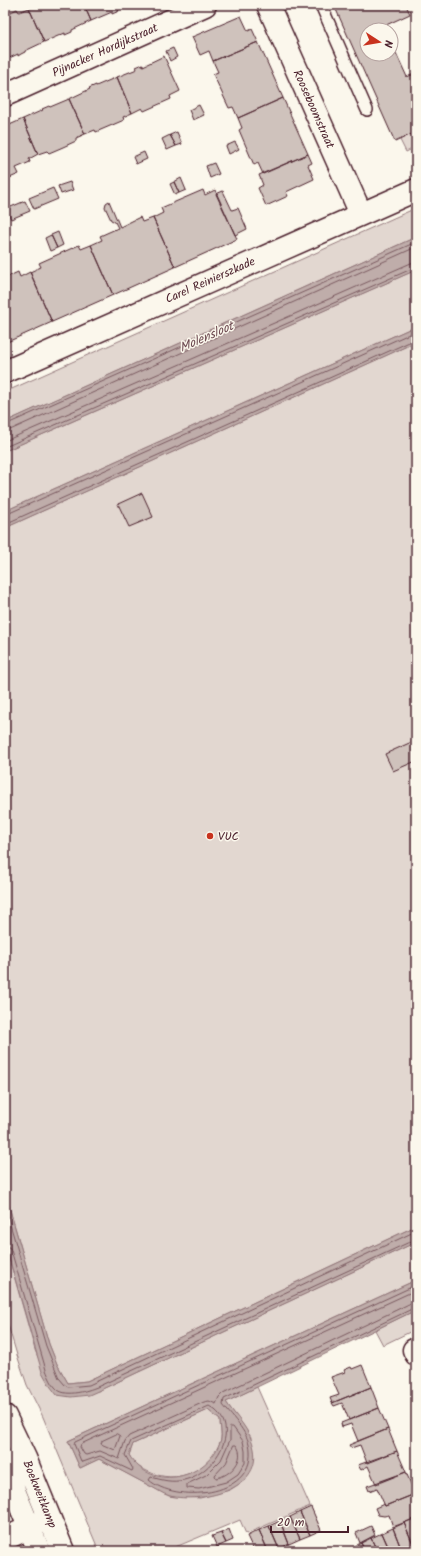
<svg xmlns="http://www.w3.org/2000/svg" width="421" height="1556" font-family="Kalam,sans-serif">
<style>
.green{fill:#e2d7d0;stroke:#967b7e}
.water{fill:#bfadaa;stroke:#907477;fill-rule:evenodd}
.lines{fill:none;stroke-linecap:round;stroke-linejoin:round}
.shore{stroke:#79585e;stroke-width:1}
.building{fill:#cfc2bc;stroke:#4a1f2b}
.lane-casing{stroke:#4a1f2b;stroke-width:14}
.street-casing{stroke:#4a1f2b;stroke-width:25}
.secondary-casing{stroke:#4a1f2b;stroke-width:25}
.lane{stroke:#fbf7ec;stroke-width:11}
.street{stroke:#fbf7ec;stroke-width:22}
.secondary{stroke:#fbf7ec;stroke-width:22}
.poi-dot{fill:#c8321e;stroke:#fbf7ec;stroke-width:1.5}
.labels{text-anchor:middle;stroke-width:3;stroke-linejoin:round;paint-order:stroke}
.street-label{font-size:12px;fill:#4a1f2b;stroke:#fbf7ec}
.poi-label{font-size:12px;fill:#4a1f2b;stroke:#fbf7ec;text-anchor:start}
.water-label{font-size:13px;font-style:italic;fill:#6d4a51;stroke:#fbf7ec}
</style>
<rect width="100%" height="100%" fill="#fbf7ec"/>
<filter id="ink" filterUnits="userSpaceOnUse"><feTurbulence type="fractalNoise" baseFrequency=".025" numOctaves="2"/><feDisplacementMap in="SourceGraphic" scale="8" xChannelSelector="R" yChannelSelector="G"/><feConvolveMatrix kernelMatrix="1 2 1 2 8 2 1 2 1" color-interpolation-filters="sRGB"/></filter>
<g filter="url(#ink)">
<path class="green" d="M416 131V147L406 152 399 138Z
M416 208V237L5 422V392Z
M416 270V326L5 511V451Z
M416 342V1226L87 1381 68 1383 57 1364 49 1344 5 1193V528Z
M416 1242V1280L68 1441 80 1468 99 1459 169 1496 200 1498 230 1490 245 1480 251 1437 226 1402 257 1387 310 1506 246 1534 240 1520 166 1551H99L43 1417 27 1385 17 1355 5 1315V1244L35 1350 50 1386 98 1391Z
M416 1310V1329L383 1345 375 1330Z
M208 1410 220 1420C220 1426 222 1434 221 1439 212 1471 177 1486 147 1471 144 1469 139 1468 136 1465 133 1463 131 1458 129 1455L133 1444Z"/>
<path class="water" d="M416 237V270L5 451V422Z
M416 326V342L5 528V511Z
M5 1193 49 1344 57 1364 68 1383 87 1381 416 1226V1242L98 1391 89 1395 71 1397 57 1395 50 1386 42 1372 5 1244Z
M416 1280V1310L226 1402C236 1417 251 1430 254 1449 262 1491 200 1503 170 1496 162 1494 155 1488 148 1485 132 1476 115 1468 99 1459L80 1468 68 1441ZM208 1410 220 1420C220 1426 222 1434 221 1439 209 1479 152 1493 129 1455L133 1444Z"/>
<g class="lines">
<path class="shore" d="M5 425 416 242
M5 430H10L416 247
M5 441 411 263 416 262
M5 447 416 267
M5 515 416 331
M5 524 416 339
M5 1207 46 1346 59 1378 65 1385 68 1387 89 1385 416 1231
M5 1247H9L11 1250 46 1370C49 1377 52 1385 58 1390 67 1397 87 1391 97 1387L416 1239
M416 1285 75 1442 74 1444 81 1461 83 1462 100 1456 132 1471 133 1469 125 1455 131 1441 209 1406C245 1426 215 1473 184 1480 172 1483 162 1480 151 1477L149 1480C175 1503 253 1498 250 1451 250 1434 233 1418 223 1405L224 1399 416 1307
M416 1290 81 1444 80 1447 84 1454 86 1455 100 1451 119 1459 125 1441 129 1436 204 1402 209 1401 216 1404 219 1397 223 1393 411 1303 416 1302
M231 1427H233L243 1441 245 1451V1463L238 1474 226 1482 199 1489 187 1488V1484L206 1475 221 1460 230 1440V1428Z
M117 1434 120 1436 115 1450 101 1444 102 1441Z
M234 1445H236C247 1459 230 1476 216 1478L215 1475 226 1463Z"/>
</g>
<path class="building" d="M36 5H84L91 21 72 30V32L65 35V33L44 42 29 8Z
M84 5H128L118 9 119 11 112 14V12L91 21Z
M334 5H406L410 14 384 26 386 30H367V54H391V42L407 77 416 73V132L395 142Z
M29 8 44 42 25 51V52L21 54 18 56V54L5 60V15L17 9 19 12Z
M241 16 248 31 252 29 258 42 213 61 209 51 200 55 192 37Z
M258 42 283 98 238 118 233 107 229 108 213 74 218 72 213 61Z
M173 48 177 57 170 61 166 51Z
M164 56 180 91 170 96 171 99 144 111 142 108 132 113 117 77 137 69 136 67 143 64V66Z
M117 77 132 113 123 117 124 120 96 132 95 130 85 134 69 99 90 89 89 88 96 85V86Z
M283 98 308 154 263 174 258 163 254 165 239 130 242 128 238 118Z
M69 99 85 134 76 138V141L63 147 49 153 47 151 38 154 23 119 43 110 42 109 49 106 50 107Z
M199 105 204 115 193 120 189 110Z
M23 119 38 154 29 159 30 162 16 168 19 174 5 180V127Z
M177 132 182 144 176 146 170 135Z
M170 135 176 146 167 150 162 139Z
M235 142 239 149 229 154 226 146Z
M144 152 147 159 136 164 133 157Z
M308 154 312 163 308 165 314 179 286 192 288 196 266 206 258 188 263 185 259 175Z
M214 163 219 174 210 178 206 166Z
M181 178 186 190 179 193 174 182Z
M70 182 73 190 61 194 58 186Z
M174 182 179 193 175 195 170 184Z
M53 188 58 199 34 209 29 198Z
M203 190 205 195 215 190 237 239 175 267 153 218 163 213 161 208Z
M223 191 232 210 238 208 247 229 235 235 216 194Z
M25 201 30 211 11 219 6 209Z
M109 201 120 227 140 217 142 222 153 218 175 267 113 295 91 245 102 240 100 236 118 228 115 222 111 220 105 207 106 203Z
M58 232 63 245 57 248 51 235Z
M51 235 57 248 50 251 45 238Z
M79 245 81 249 91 245 113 295 52 322 30 272 41 267 39 263Z
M18 272 20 277 30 272 52 322 5 343V278Z
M142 493 153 517 129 527 118 504Z
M416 740V761L393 771 385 754Z
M362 1365 371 1387 332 1403 330 1398 339 1395 331 1377 345 1372 344 1370 351 1367 352 1369Z
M371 1387 379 1408 349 1420 342 1403 334 1406 332 1403Z
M379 1408 388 1429 358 1441 351 1424 342 1427 341 1423Z
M388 1429 397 1451 367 1463 360 1445 351 1448 349 1445Z
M397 1451 406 1472 376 1484 368 1466 361 1470 358 1465Z
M406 1472 415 1494 385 1506 377 1488 369 1491 367 1486Z
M415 1494 416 1496V1518L393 1527 389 1515 384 1516 378 1515 375 1508 384 1504 385 1506Z
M311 1507 321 1530 310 1535 300 1512Z
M300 1512 310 1535 300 1539 290 1517Z
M290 1517 300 1539 289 1544 280 1521Z
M414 1519 416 1523V1545L414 1546 404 1523Z
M280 1521 289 1544 279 1549 269 1526Z
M404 1523 414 1546 402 1551 393 1528Z
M269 1526 279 1549 274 1551H268L259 1530Z
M371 1526 375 1535 360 1543 356 1533Z
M393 1528 402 1551H390L382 1533Z
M229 1529 233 1540 226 1543 221 1533Z
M259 1530 268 1551H254L247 1536Z
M221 1533 226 1543 217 1547 212 1536Z
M382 1533 390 1551H377L371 1538Z
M371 1538 377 1551H365L361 1543Z
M361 1543 365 1551H352L351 1548Z"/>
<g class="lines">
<defs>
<path id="lane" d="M321 5 367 110"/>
<path id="street" d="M268 5 361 214
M5 95 205 5
M5 372 416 190
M414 1350 416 1354
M5 1539 49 1518"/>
<path id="secondary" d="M5 1416 25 1458 63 1551
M5 1461 15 1493 39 1551"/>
</defs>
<use href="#lane" class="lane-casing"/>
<use href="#street" class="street-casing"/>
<use href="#secondary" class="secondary-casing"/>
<use href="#lane" class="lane"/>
<use href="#street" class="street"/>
<use href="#secondary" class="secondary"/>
</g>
</g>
<circle class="poi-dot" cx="210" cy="836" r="4"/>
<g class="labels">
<g class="street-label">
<text transform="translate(105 50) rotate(-24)" y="4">Pijnacker Hordijkstraat</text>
<text transform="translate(314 109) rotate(66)" y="4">Rooseboomstraat</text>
<text transform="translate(210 280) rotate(-24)" y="4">Carel Reinierszkade</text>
<text transform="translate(40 1494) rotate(68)" y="4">Boekweitkamp</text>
</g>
<g class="poi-label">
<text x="218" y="840">VUC</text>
</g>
<g class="water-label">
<text transform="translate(206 336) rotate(-24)" y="5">Molensloot</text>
</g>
</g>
<rect width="421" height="1556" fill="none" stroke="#fbf7ec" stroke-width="20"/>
<rect x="10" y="10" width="401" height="1536" fill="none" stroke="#4a1f2b" stroke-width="1.5" filter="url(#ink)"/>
<g transform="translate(379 42) rotate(102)"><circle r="19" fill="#fbf7ec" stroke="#b4a19f"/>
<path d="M0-3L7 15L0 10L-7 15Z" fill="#c8321e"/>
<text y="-6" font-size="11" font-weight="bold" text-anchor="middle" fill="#4a1f2b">N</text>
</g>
<path d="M271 1526v6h77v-6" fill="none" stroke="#4a1f2b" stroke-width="2"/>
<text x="277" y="1526" font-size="12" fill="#4a1f2b" stroke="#fbf7ec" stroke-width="3" paint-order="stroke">20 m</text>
</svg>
